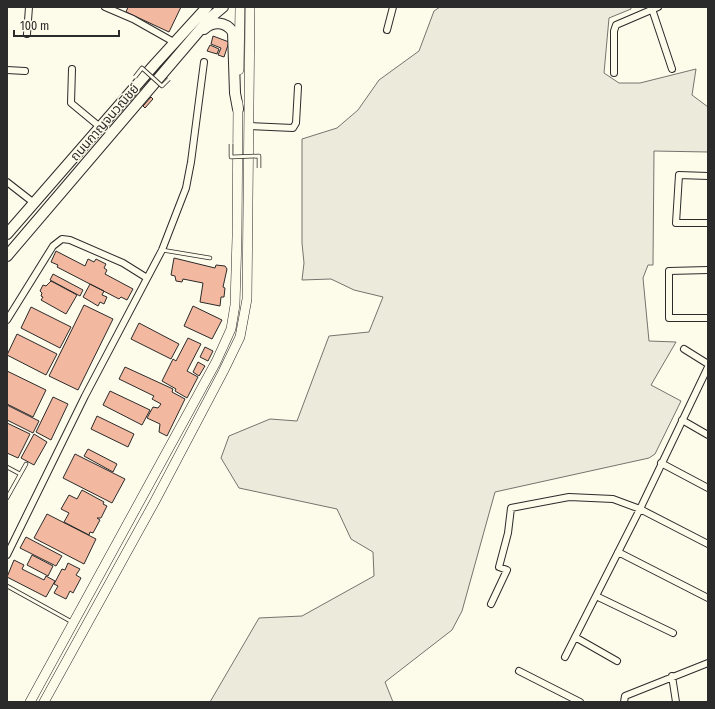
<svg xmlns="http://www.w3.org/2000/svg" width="715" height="709" font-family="'Fira Sans Condensed','Noto Sans Thai',sans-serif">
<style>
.green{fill:#ecebdb;stroke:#74746e}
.building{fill:#f2b8a0;stroke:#2b2b2b}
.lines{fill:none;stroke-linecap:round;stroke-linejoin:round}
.lane-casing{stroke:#2b2b2b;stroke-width:4.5}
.street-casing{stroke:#2b2b2b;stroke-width:8}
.secondary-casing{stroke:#2b2b2b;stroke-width:10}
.primary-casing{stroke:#2b2b2b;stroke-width:12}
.lane{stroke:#fdfbea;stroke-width:3}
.street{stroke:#fdfbea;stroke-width:6}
.secondary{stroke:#fdfbea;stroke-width:9}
.primary{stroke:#fdfbea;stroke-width:10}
.lane-bridge-casing{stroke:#2b2b2b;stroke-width:4.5;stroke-linecap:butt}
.lane-bridge{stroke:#fdfbea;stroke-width:3}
.labels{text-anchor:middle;stroke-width:3;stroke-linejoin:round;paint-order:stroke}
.street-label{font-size:13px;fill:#2b2b2b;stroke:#fdfbea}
</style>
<rect width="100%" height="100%" fill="#fdfbea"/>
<path class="green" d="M440 7H631V9L609 18 604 73 619 83H640L696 69 692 95 708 107V152L654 151 653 265H648L643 278 649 341 676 342 651 385 681 401 655 454 649 458 495 492 462 611 452 630 385 682 393 702H210L259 618 302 616 374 576 373 552 351 539 337 509 239 488 221 458 229 436 270 419 297 421 329 336 369 332 383 297 354 290 331 279 302 280 304 263 302 243V139L337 128 358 110 379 80 419 51 434 11Z"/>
<path class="building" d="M128 7H181L169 32 126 12Z
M213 36 229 42 224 57 218 55 221 48 211 44Z
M210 45 219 49 217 54 207 51Z
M151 97 153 99 145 108 143 106Z
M56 251 85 266 88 259 94 262 96 259 106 264 104 268 107 270 105 274 133 289 127 300 121 297 119 299 57 267 58 265 51 262Z
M174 258 215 268 216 265 225 266 227 269 223 287 225 288 224 297H221L220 306 200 302 203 283 183 279 182 282 176 281 175 276 171 275Z
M53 274 83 290 80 296 50 280Z
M51 281 77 295 66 314 41 300 43 297 41 296 42 293 40 291 43 285 46 286Z
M90 284 104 291 102 295 107 297 104 304 100 302 98 306 83 297Z
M84 305 113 319 78 390 49 376Z
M193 306 222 320 212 339 184 326Z
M31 307 71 327 60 348 21 328Z
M139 323 179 344 171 359 131 339Z
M17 334 57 354 46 375 7 355Z
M188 338 201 344 187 371 198 377 187 398 175 391 176 389 162 381 173 359 176 361Z
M205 347 213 351 208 361 200 357Z
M198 362 205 366 199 376 193 372Z
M125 367 173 389 172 392 185 399 167 436 159 432 160 424 147 418 153 407 158 408 161 404 152 399 154 396 119 379Z
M7 371 46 390 33 417 7 404Z
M110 391 150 410 142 425 103 405Z
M53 397 68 404 51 440 36 432Z
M7 405 39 421 33 433 7 420Z
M97 416 134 434 128 447 91 429Z
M7 423 30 434 18 458 7 453Z
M34 434 47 442 34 465 21 458Z
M88 449 117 464 113 472 84 456Z
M75 454 125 479 112 503 63 478Z
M82 490 104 502 103 504 107 506 101 518H97L100 520 93 533 90 532 89 535 64 522 69 513 61 509 69 495 77 499Z
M47 514 96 539 84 564 34 538Z
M26 537 62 556 56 566 20 548Z
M32 555 53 566 48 576 27 565Z
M14 560 24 565 22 569 44 580 46 576 55 581 46 597 7 577Z
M68 563 80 569 76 575 81 578 73 593 70 591 66 599 54 593 58 586 54 584 62 569 65 570Z"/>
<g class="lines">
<defs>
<path id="lane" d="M162 250 210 258
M7 467 20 474
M7 498 26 464
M7 586 72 622"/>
<path id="street" d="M105 7 133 19 172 41
M652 9 672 69
M387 30 393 7
M27 34 29 7
M72 69 71 103 100 127
M7 70 25 71
M614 73V31L616 25 658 7
M250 126 293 128 296 123 298 87
M708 176 679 175 676 223H708
M7 182 34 203
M708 270 669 271V318H708
M7 320 53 246 62 239 70 240 123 263 147 278
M684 349 708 364
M682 420 708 435
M661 463 708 488
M618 552 708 598
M7 555 85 396 162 250 186 188 191 162 204 62
M596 596 673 633
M491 604 507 570 499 567 508 533 511 508 569 497 613 499 640 509 708 544
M575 637 617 661
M565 657 640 509 708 367
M519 671 580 702
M672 676 676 702
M624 702 625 696 708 663"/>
<path id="secondary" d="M239 70 240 7
M30 702 216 362 231 329 235 305 237 237 238 103
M44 702 155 501 223 372 240 337 247 299 250 7"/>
<path id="primary" d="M204 29C213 21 225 21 233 32L235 93 238 109
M7 234 155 64 207 7
M7 256 210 18 223 7"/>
</defs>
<use href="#lane" class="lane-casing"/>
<use href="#street" class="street-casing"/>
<use href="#secondary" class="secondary-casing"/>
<use href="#primary" class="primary-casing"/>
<use href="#lane" class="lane"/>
<use href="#street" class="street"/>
<use href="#secondary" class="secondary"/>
<use href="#primary" class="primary"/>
<defs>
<path id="lane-bridge" d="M135 77 142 68 162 86 169 79
M231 144V157L259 156V168"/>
</defs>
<use href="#lane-bridge" class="lane-bridge-casing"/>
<use href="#lane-bridge" class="lane-bridge"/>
</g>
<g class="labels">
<g class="street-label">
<text transform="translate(104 122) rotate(-49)" y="5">ถนนกาญจนวณิชย์</text>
</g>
</g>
<rect width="715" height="709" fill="none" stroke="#2b2b2b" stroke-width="16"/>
<path d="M14 30v6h105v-6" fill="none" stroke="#2b2b2b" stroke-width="2"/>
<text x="20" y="30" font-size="12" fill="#2b2b2b" stroke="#fdfbea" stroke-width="3" paint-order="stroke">100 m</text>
</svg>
